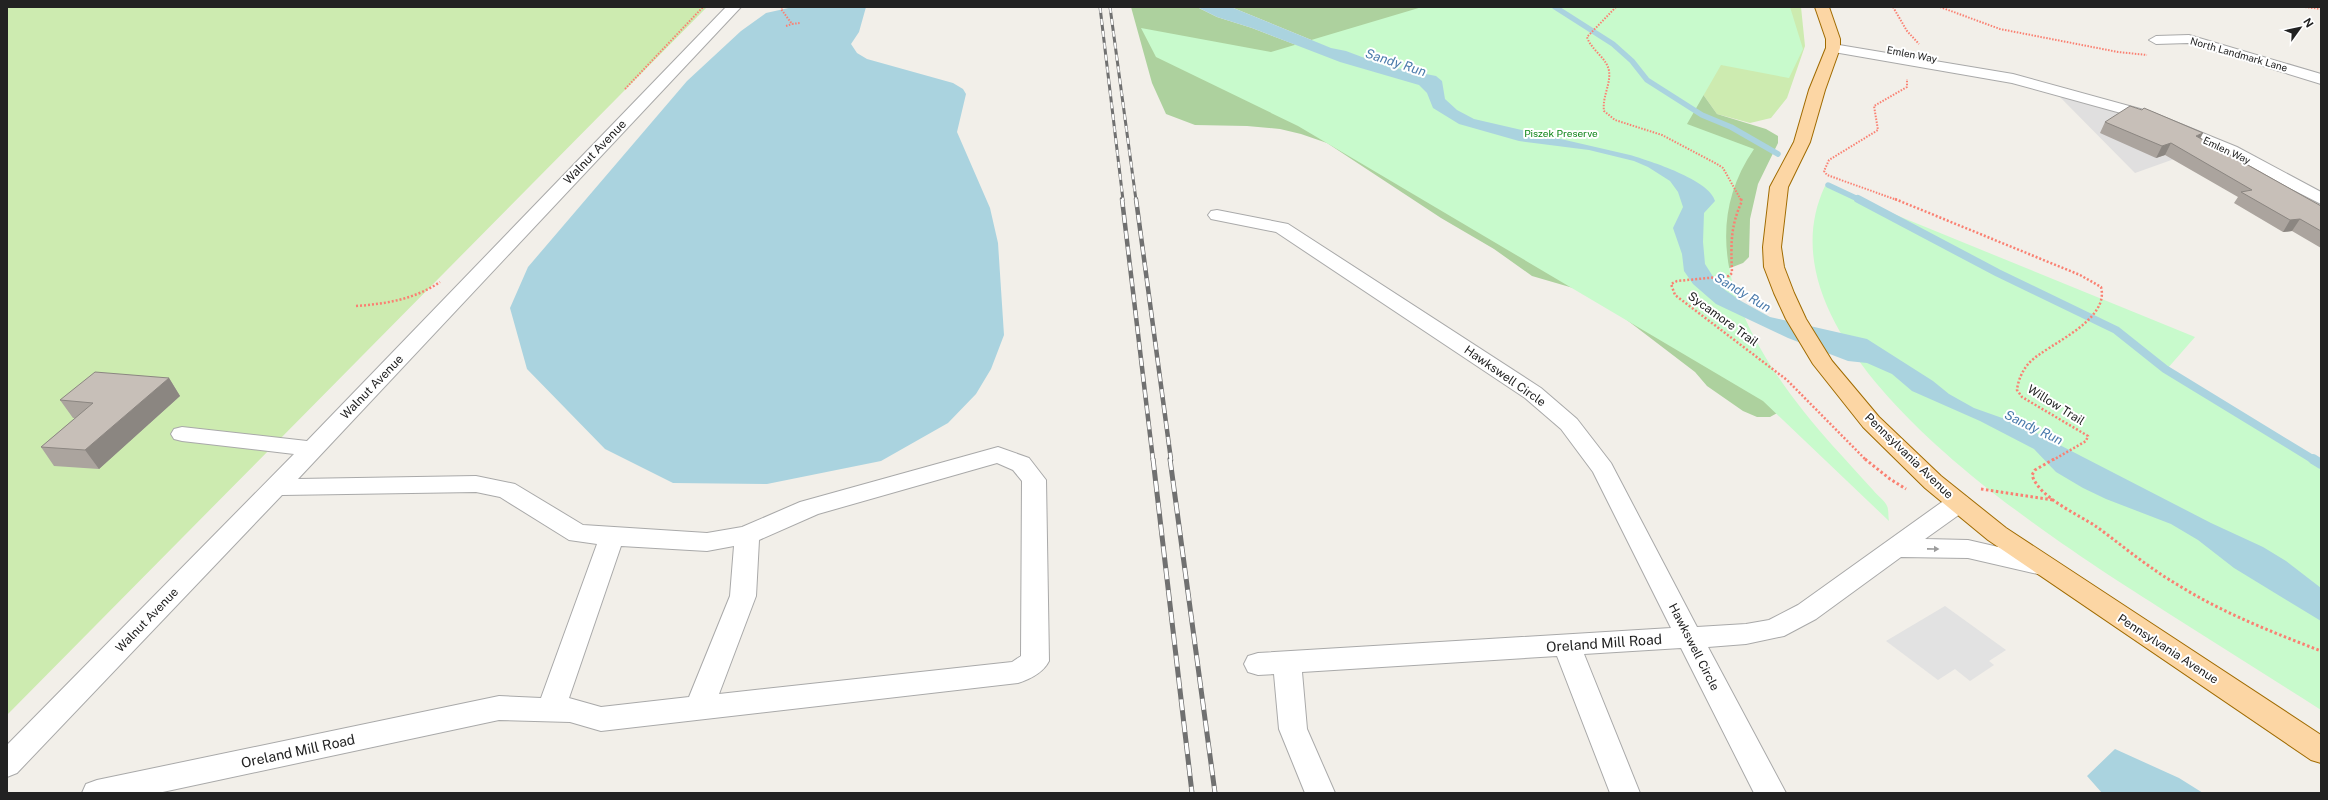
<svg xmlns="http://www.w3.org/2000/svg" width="2328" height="800" font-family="'Public Sans',sans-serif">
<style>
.residential{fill:#e0dfdf}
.grass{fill:#cdebb0}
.forest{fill:#add19e}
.park{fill:#c8facc}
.parking{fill:#e2e2e2}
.water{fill:#aad3df}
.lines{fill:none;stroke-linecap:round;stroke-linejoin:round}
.stream-far2{stroke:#aad3df;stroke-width:5.5}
.stream-far1{stroke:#aad3df;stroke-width:8}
.stream{stroke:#aad3df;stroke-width:10}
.minor-casing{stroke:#a9a9a9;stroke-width:2}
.major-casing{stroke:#a06b00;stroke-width:2}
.path-far2{stroke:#fa8072;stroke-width:2;stroke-dasharray:1.5 1.5;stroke-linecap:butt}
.path-far1{stroke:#fa8072;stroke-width:2.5;stroke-dasharray:2 2;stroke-linecap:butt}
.path{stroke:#fa8072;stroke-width:3;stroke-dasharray:2.5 2.5;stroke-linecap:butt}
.minor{fill:#fff;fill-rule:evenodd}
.major{fill:#fcd6a4;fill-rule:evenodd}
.rail-far2-casing{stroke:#707070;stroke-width:3}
.rail-far1-casing{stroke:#707070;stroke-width:4.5}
.rail-casing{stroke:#707070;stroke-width:5}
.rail-far2{stroke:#fff;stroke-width:2;stroke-dasharray:6;stroke-linecap:butt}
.rail-far1{stroke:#fff;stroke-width:3;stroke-dasharray:8;stroke-linecap:butt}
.rail{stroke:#fff;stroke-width:3.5;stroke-dasharray:11;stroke-linecap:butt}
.wall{fill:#aba49e}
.shaded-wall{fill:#8b8681}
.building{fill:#c7bfb8;stroke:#8b8681}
.oneway{fill:#9c9c9c}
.labels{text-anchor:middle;stroke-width:4;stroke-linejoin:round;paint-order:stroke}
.far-street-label{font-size:10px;fill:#222;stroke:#fff}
.far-park-label{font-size:10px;fill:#0c8416;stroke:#fff}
.street-label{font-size:12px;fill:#222;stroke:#fff}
.water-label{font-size:13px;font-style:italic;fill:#4a7aab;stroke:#fff}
.near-street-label{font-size:14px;fill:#222;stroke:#fff}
</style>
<rect width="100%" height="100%" fill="#f2efe9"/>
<path class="residential" d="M2058 95 2128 115 2208 147 2135 173Z"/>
<path class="grass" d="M7 7H707L7 715Z
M1595 7H1801L1805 46 1787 98 1771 118 1750 123 1717 114 1702 93Z"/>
<path class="forest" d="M1131 7H1197L1217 17 1252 28 1299 46 1779 412 1770 417H1757L1743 411 1707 386 1695 372 1619 314 1580 290 1532 276 1494 249 1441 218 1327 143 1301 134 1280 129 1247 126 1195 125 1166 114 1152 83Z
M1231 7H1595L1702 93 1717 114 1766 129 1778 136V143L1758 184 1750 219 1749 257 1743 263 1712 275 1331 48Z"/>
<path class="park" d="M1422 7H1790L1803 49 1789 78 1721 65 1687 124 1754 149C1683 252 1762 366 1832 445 1846 460 1859 475 1873 490 1877 495 1885 501 1887 506 1889 510 1888 517 1889 521L1763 401 1298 126 1156 57 1141 28 1271 52Z
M1825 186 2195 337 2167 369 2212 402 2321 461V710C2271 678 2221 647 2171 615 2057 542 1747 352 1825 186Z"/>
<path class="parking" d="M1945 606 2006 650 1989 661 1994 665 1970 681 1955 669 1938 680 1886 641Z"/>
<path class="water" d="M793 7H866L859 32 851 44 857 53 867 59 953 83 963 89 966 94 957 132 990 208 998 243 1004 335 991 369 976 394 948 423 881 461 767 484 673 483 605 449 527 369 510 308 528 267 687 81 741 31 766 13Z
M1197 7H1231L1331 48 1346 51 1386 66 1436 76 1442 81 1445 99 1457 110 1474 119 1630 155C1650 161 1710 180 1715 201L1704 213 1703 242 1705 264 1712 275 1725 290 1741 301 1770 317 1867 339 1933 381 1949 394 1974 408 2019 424 2211 523 2263 547 2286 561 2321 588V621L2234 568 2198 540 2171 524 2106 499 2083 488 2056 472 2034 449 1980 421 1912 391 1892 374 1867 363 1848 361 1788 338 1716 304 1693 284 1684 271 1682 254 1673 228 1683 207 1678 192 1670 181 1648 167 1634 161 1589 150 1519 141 1459 124 1433 108 1427 93 1419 85 1340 62 1252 28 1217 17Z
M2115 749 2179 778 2203 793H2102L2087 776Z"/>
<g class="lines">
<path class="stream-far2" d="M1555 7 1613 44 1632 61 1647 80 1702 115 1731 127 1778 154
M1828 185 1860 200"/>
<path class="stream-far1" d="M1858 199 1998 273 2116 330 2165 369 2314 460"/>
<path class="stream" d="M2313 459 2321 464"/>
<defs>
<path id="minor" d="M726 7H741L298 479 476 476 515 484 583 525 707 533 742 527 800 502 998 447 1029 458 1046 480 1049 661C1043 673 1030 679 1018 683L601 731 570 722 499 720 158 793H82L86 784 97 780 499 696 541 698 597 544 569 540 500 497 476 492 282 495 17 773 7 777V745L294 454 182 441 174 439 171 434 174 429 182 427 307 441ZM997 463 1013 470 1022 481 1021 656 1012 662 719 694 756 596 759 540 818 514ZM621 546 707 551 734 546 730 596 689 697 601 707 569 698Z
M2189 35 2321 74V84L2188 43 2156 44 2149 40 2156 36Z
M1833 44 2013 74 2151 112 2237 147 2321 192V204L2225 155 2139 118 2012 83 1828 51 1826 48 1828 45Z
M1217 210 1288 224 1541 388 1577 419 1611 463 1697 627 1746 624 1769 620 1798 605 1949 497 1958 495 1967 497 1970 503 1967 509 1925 539 1968 540 2042 557 2051 559 2055 566 2051 573 2042 575 1968 558 1901 557 1816 619 1784 636 1746 644 1708 647 1786 793H1754L1681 648 1584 654 1640 793H1610L1557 656 1302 672 1307 729 1335 793H1305L1279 729 1274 674 1258 675 1248 672 1244 664 1248 656 1258 653 1671 628 1593 472 1561 429 1525 398 1276 232 1211 219 1208 215 1211 211Z"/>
<path id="major" d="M1815 7H1829L1840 39V48L1825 90 1810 142 1788 187 1781 247 1784 267 1794 293 1806 319 1832 361 1879 417 1941 476 2006 528 2321 735V763L2311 760 1988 540 1925 488 1863 427 1813 364 1786 319 1774 293 1764 267 1763 247 1770 187 1794 142 1809 90 1826 48V39Z"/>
</defs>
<use href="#minor" class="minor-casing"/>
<use href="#major" class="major-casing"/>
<path class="path-far2" d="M782 7 781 9 792 24 800 23
M1616 7 1587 37C1591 50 1607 58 1609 71 1611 84 1602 97 1604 111L1615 120 1662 135 1717 164 1723 168 1741 200
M1893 7 1907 31 1919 44
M1940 7 2000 29 2118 52 2147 55
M2305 7 2321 9
M786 26 792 24
M625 89 703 7
M1897 200 1827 175 1824 171 1829 160 1878 130 1874 106 1907 87V79"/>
<path class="path-far1" d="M1741 199 1742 201C1730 227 1731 245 1732 273L1729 276 1677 281 1671 284 1675 295 1787 380 1866 460
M1895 199 2080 275 2101 287C2110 321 2048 344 2030 362 2023 369 2018 380 2017 390L2022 397 2088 436 2086 441 2053 460
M356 306C386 304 415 299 440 282"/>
<path class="path" d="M1865 459 1890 479 1906 489
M2054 459 2035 470 2032 475C2039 498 2078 514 2097 527 2124 547 2149 568 2178 585 2223 613 2272 632 2321 651
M1981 489 2053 500"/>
<use href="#minor" class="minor"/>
<use href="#major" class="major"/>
<defs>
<path id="rail-far2" d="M1100 7 1123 200
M1110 7 1136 200"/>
<path id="rail-far1" d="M1122 199 1153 460
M1136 199 1171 460"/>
<path id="rail" d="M1153 459 1192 793
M1170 459 1215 793"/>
</defs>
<use href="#rail-far2" class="rail-far2-casing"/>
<use href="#rail-far1" class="rail-far1-casing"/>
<use href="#rail" class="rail-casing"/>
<use href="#rail-far2" class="rail-far2"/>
<use href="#rail-far1" class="rail-far1"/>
<use href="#rail" class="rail"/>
</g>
<path class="wall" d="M2105 122 2201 138 2321 206V248L2292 231 2283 232 2234 203 2238 197 2165 155 2156 158 2100 133Z
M169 378 180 396 99 469 54 466 41 447 75 418H73L60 400Z"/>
<path class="shaded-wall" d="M2203 133 2197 145 2196 136Z
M2171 143 2165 155 2156 158 2162 146Z
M2300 219 2292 231 2283 232 2290 220Z
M169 378 180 396 99 469 85 450Z"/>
<path class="building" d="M2130 106 2142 110 2144 108 2203 133 2196 136 2321 206V231L2300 219 2290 220 2241 192 2252 190 2171 143 2162 146 2105 122Z
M95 372 169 378 85 450 41 447 93 403 60 400Z"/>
<defs><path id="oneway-solid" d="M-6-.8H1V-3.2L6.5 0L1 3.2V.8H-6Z"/></defs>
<use class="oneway" href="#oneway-solid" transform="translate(1933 549) rotate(1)"/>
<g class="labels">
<g class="far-street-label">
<text transform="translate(1912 54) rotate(11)" y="4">Emlen Way</text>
<text transform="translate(2239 54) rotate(16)" y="4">North Landmark Lane</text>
<text transform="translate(2227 150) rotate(25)" y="4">Emlen Way</text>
</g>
<g class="far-park-label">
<text x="1561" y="137">Piszek Preserve</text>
</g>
<g class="street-label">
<text transform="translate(595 152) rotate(-46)" y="4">Walnut Avenue</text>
<text transform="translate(1723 319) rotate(36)" y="4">Sycamore Trail</text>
<text transform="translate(1505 376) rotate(35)" y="4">Hawkswell Circle</text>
<text transform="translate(372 387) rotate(-46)" y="4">Walnut Avenue</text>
<text transform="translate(2056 405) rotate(32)" y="4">Willow Trail</text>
<text transform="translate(1909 456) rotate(44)" y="4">Pennsylvania Avenue</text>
<text transform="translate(147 620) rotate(-46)" y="4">Walnut Avenue</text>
<text transform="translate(1694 647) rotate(63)" y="4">Hawkswell Circle</text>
<text transform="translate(2168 649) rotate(33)" y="4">Pennsylvania Avenue</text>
</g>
<g class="water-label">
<text transform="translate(1396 62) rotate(18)" y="5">Sandy Run</text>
<text transform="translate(1743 292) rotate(31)" y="5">Sandy Run</text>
<text transform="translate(2034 427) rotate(26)" y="5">Sandy Run</text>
</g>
<g class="near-street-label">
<text transform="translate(1604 643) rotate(-4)" y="5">Oreland Mill Road</text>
<text transform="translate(298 751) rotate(-12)" y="5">Oreland Mill Road</text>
</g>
</g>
<rect width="2328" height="800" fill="none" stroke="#222222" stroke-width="16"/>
<g transform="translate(2300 28) rotate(57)" stroke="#ffffff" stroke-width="3" paint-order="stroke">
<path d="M0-3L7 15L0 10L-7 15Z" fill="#222222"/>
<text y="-6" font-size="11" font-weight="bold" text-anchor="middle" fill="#222222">N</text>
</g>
</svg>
